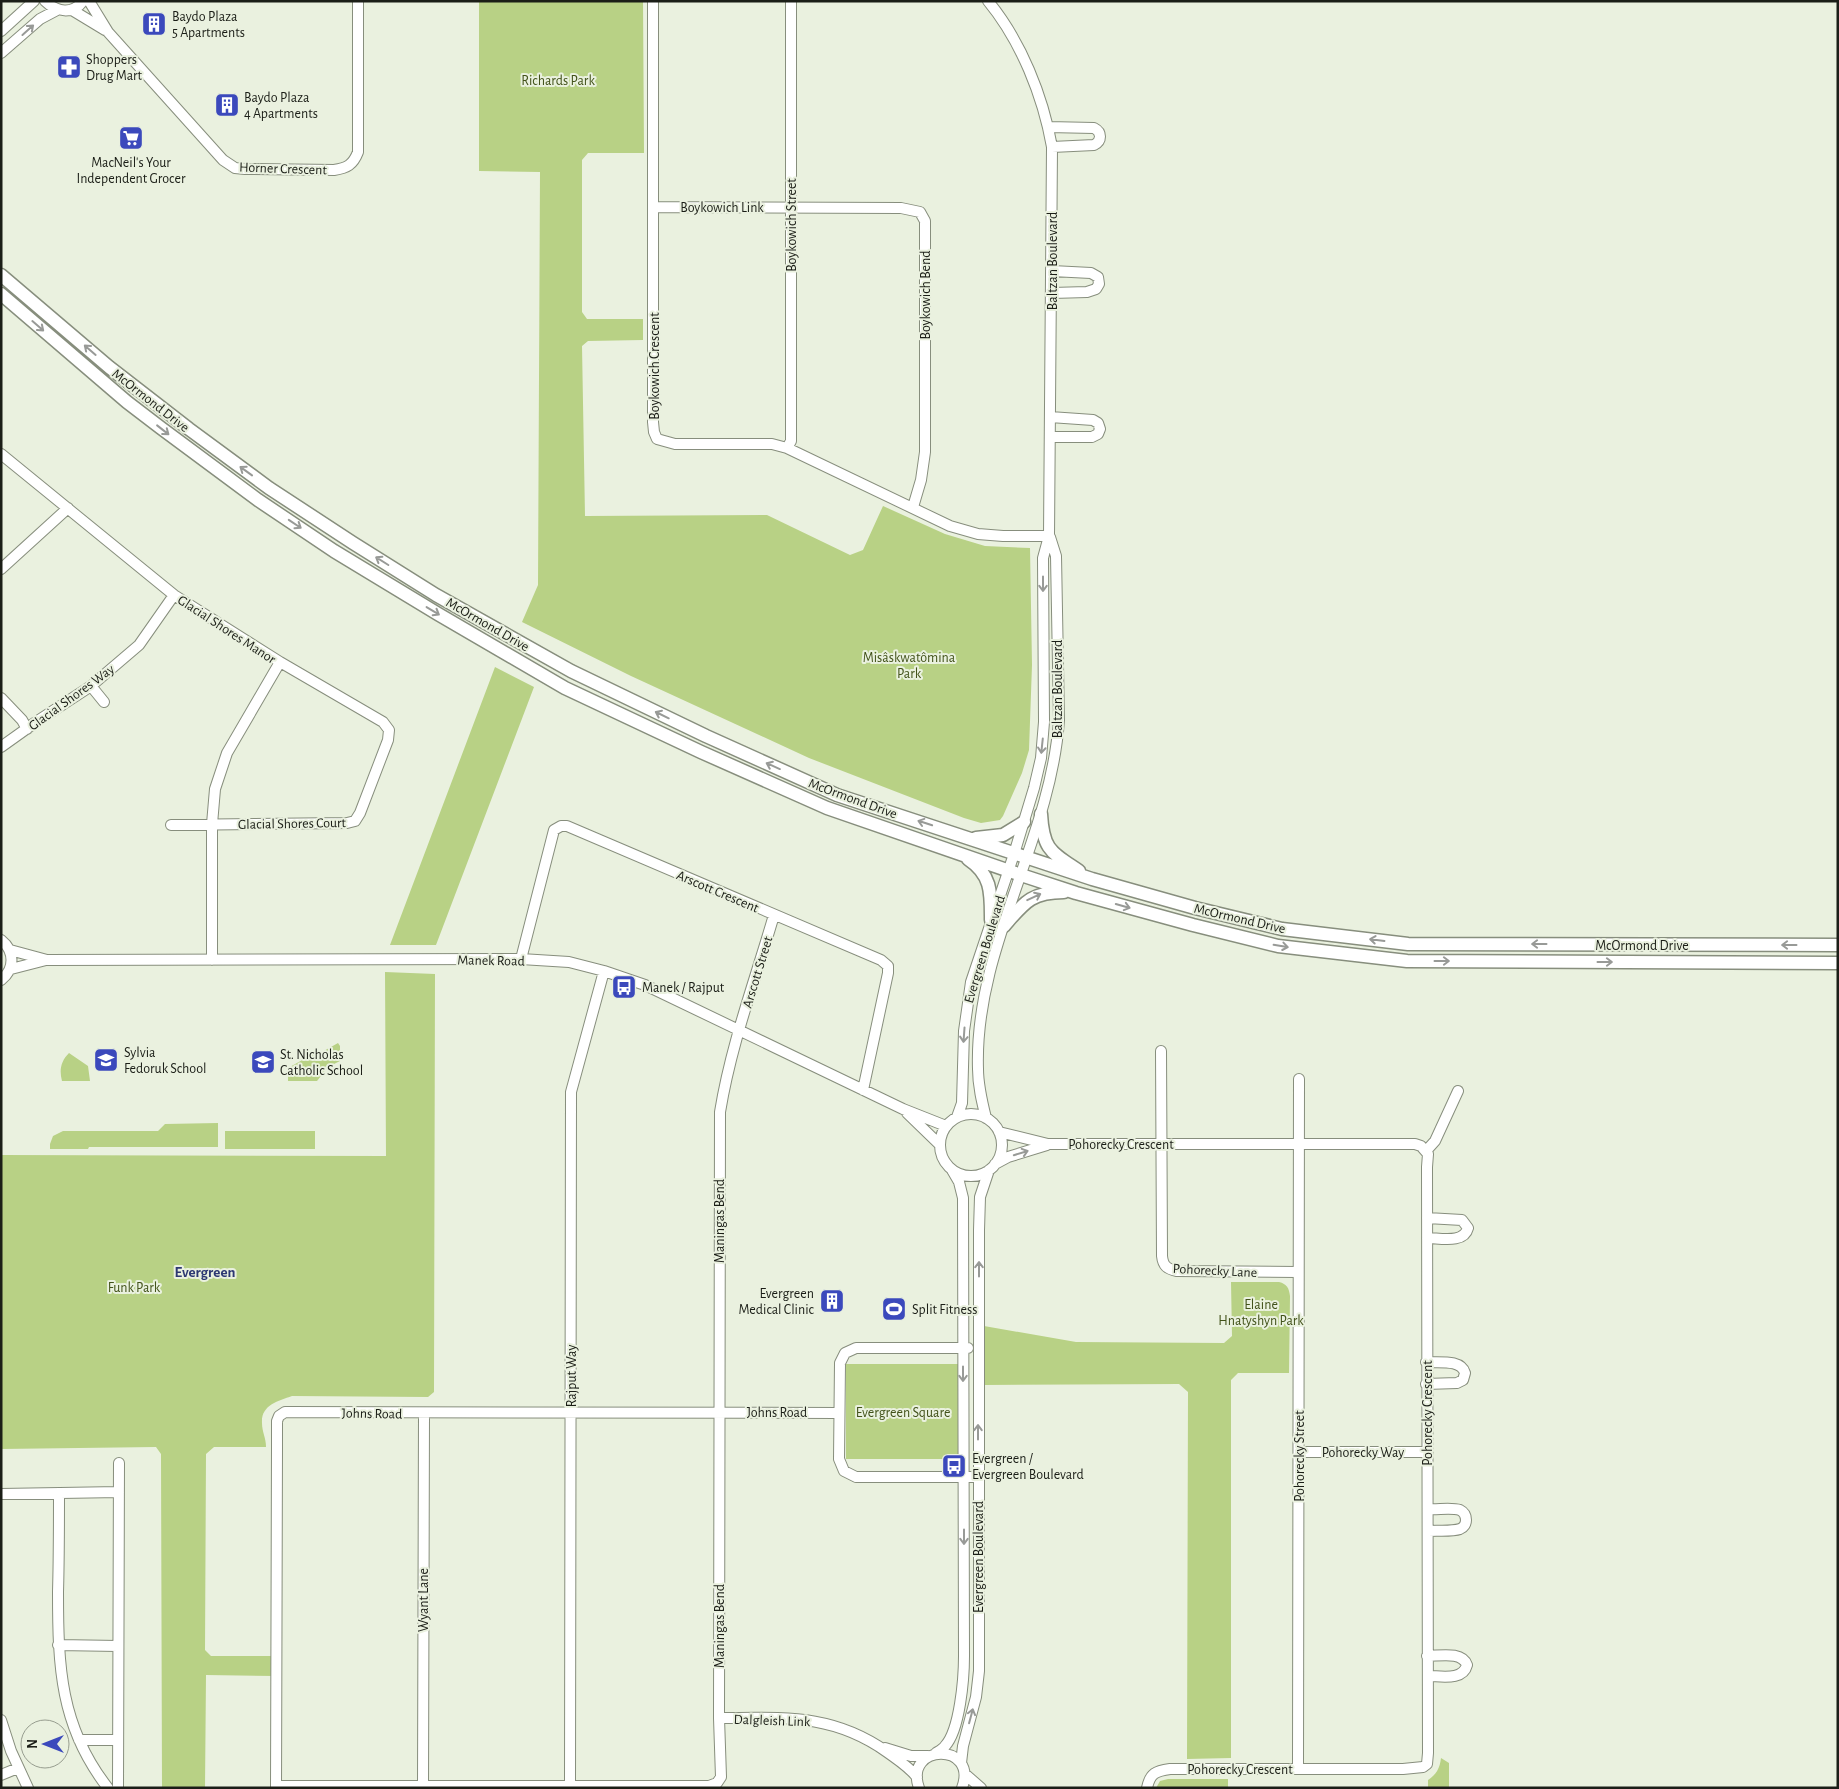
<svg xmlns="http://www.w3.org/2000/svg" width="1839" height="1789" font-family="'Alegreya Sans',sans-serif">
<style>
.green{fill:#b8d185}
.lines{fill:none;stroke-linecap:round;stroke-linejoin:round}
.minor-casing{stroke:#878e7d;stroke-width:12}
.major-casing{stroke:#878e7d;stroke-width:15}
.minor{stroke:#fff;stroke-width:10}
.major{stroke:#fff;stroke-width:12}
.oneway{stroke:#989a97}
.labels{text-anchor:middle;stroke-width:4;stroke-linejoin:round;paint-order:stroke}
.poi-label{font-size:14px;fill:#1b1e17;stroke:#eaf1df;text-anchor:start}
.park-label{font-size:14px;fill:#42521a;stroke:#eaf1df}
.street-label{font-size:14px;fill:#1b1e17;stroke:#eaf1df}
.neighbourhood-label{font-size:15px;font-weight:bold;fill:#2d3872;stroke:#eaf1df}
</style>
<rect width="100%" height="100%" fill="#eaf1df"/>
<path class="green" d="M479 1H643L644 153H588L582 160V312L587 319H643V340L588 341 582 346 585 516 767 515 850 555 863 550 883 506 945 534 985 546 1030 548 1032 665 1029 750 1022 773 1003 816 1000 820 981 823 964 818 809 758 631 676 522 622 538 585 540 172 479 171Z
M495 667 534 687 436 945H390Z
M385 972 435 974 434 1392 428 1397 292 1396C278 1401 261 1405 262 1423 262 1432 266 1438 266 1447H214L206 1454 205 1650 211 1656H276V1676L206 1675 205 1788H162L161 1454 156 1447 1 1449V1155L386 1156Z
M338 1043 340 1046V1061L328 1067 317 1081H288V1068L313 1054 315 1056Z
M69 1053 88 1066 90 1081H62C59 1070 61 1061 69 1053Z
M218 1123V1147H89L88 1149H50V1144L53 1136 63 1131H158L165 1124Z
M225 1131H315V1149H225Z
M1231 1282H1279C1287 1284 1289 1288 1290 1296L1289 1373H1238L1231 1380V1758L1187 1759 1188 1392 1179 1384 984 1385V1326L1076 1342 1224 1343 1232 1336Z
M846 1364H960L959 1459H846Z
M1441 1758 1449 1763V1788H1428V1780C1436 1775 1440 1768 1441 1758Z
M1168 1779H1228V1788H1156L1160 1781Z"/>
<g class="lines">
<defs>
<path id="minor" d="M45 1C56 12 73 15 83 1
M89 1 108 32 223 160 235 168 245 169 334 170C347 168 353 165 358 152V1
M653 1V422L654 432 657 439 675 444H772L787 448 950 526 978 534 1003 536H1049
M72 10 105 30
M1 31 34 1
M1 53 40 19 57 10
M1048 127 1094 128C1102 132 1102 141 1094 145L1052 147
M654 207 901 208 920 212 925 221V452L921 480 913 507
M1052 271 1091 273 1098 277 1099 284 1096 289 1087 292 1052 293
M1050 417 1093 420 1098 423 1100 429 1098 434 1092 437H1050
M787 448 791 441V1
M1 454 174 595 280 662 383 722 389 730 388 740 360 813 355 821 347 823 171 825
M1 569 68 508
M91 686 104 702
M1 698 22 720 27 729
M1 747 36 722 91 686 139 645 174 595
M1 940C15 951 15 969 1 980
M10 950 47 960 521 959 569 962 604 971 645 985 903 1109 946 1126
M521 959 554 830 561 826H567L881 960 888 966V973L863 1090
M212 960V824L215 789 227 753 280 662
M11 969 46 960
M1161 1051 1162 1256C1163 1266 1167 1269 1177 1271L1298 1272
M907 1113 939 1144
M940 1145a31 31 0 1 1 62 0a31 31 0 1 1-62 0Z
M957 1117 962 1103 964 1031 971 982 1014 854 1034 788 1041 758 1044 722 1043 558 1049 536 1052 147C1043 96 1021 41 988 1
M986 1118C982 1102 978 1086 978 1069 974 947 1051 840 1059 720L1056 556 1050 537
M999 1132 1048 1144H1415L1421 1146 1428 1154 1427 1167 1428 1753 1427 1764 1423 1767 1403 1769H1170C1156 1771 1150 1773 1147 1788
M1426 1151 1435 1141 1458 1091
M995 1164 1008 1157 1047 1145
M1427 1238C1440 1238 1464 1244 1468 1228L1462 1220 1427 1218
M968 1348H856L845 1353 840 1363 839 1459 844 1471 856 1477H978
M1426 1384 1457 1383 1463 1380 1465 1373C1461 1359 1439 1363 1426 1362
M1300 1452H1427
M59 1493C59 1526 59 1559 58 1592 58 1666 60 1727 108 1788
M1 1494 119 1492
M1428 1509C1437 1510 1451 1507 1460 1510 1468 1514 1468 1526 1460 1529 1451 1532 1437 1530 1428 1531
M58 1645 118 1646
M1427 1656C1440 1656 1462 1651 1467 1665 1463 1681 1441 1676 1428 1676
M719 1718C783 1718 832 1713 887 1752 898 1760 908 1766 917 1777
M1 1720 11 1751 28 1788
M79 1740H118
M885 1748 911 1756H928
M936 1753C939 1751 943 1749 945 1746 960 1730 964 1678 964 1656L963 1198 959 1182 952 1170
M961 1763 963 1746 976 1697 979 1671V1230L980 1197 989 1170
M1298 1768 1299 1079
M965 1774 981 1788
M1 1775 18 1768
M570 1785 571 1092 604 971
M276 1786H709L717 1783 721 1777 719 1718 720 1112C731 1045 755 980 774 915
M118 1788 119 1463
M276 1788 277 1447V1421L279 1416 285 1412 839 1413
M423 1788 424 1413
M919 1788C903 1743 979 1742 962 1788"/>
<path id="major" d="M1 275 109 367 189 429 269 488 353 543 436 595 571 671 706 736 837 795 1092 879 1195 908 1282 929 1408 944 1838 945
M1 294 127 402 161 428 258 500 334 551 438 614 565 688 701 752 827 808 1021 875 1076 893 1193 925 1278 946 1407 961 1838 963
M1041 814C1043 850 1051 852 1079 871
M976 838 1003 835 1024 822
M968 859C992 875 991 893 991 920
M1004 926C1024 903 1031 892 1064 892"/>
</defs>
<use href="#minor" class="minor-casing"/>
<use href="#major" class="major-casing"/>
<use href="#minor" class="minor"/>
<use href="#major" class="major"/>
</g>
<defs><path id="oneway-shaft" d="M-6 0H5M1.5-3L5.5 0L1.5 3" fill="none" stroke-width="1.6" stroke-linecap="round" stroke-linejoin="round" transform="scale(1.25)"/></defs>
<g class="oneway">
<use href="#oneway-shaft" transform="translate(28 30) rotate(-42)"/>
<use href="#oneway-shaft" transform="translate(38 326) rotate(41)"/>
<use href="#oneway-shaft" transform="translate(90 350) rotate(-139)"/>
<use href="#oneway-shaft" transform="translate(163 430) rotate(38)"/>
<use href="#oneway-shaft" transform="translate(246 471) rotate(-144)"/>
<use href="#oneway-shaft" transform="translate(295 524) rotate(34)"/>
<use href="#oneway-shaft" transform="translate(382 561) rotate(-148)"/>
<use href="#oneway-shaft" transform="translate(1043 584) rotate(90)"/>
<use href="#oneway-shaft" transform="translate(433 611) rotate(31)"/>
<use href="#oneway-shaft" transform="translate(662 715) rotate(-154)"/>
<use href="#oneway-shaft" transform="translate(1042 746) rotate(96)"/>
<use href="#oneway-shaft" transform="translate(773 766) rotate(-156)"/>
<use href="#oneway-shaft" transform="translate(925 823) rotate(-162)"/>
<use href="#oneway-shaft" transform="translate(1034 897) rotate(-25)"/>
<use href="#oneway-shaft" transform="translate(1123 906) rotate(16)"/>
<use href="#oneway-shaft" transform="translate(1377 940) rotate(-173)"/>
<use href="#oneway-shaft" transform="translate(1539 944) rotate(-180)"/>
<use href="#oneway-shaft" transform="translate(1789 945) rotate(-180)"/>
<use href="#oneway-shaft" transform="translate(1281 946) rotate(9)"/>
<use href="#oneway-shaft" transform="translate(1442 961)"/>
<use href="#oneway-shaft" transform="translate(1605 962)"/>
<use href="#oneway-shaft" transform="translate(964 1035) rotate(94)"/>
<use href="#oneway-shaft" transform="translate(1021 1153) rotate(-17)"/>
<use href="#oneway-shaft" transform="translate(979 1269) rotate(-90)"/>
<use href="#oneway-shaft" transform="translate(963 1374) rotate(90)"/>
<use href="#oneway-shaft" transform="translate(978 1432) rotate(-90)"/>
<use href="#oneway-shaft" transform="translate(964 1537) rotate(90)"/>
<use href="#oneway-shaft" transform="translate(971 1716) rotate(-75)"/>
</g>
<defs>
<symbol id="building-square" viewBox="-11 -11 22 22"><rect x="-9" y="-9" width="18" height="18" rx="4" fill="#3b49bc" stroke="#eaf1df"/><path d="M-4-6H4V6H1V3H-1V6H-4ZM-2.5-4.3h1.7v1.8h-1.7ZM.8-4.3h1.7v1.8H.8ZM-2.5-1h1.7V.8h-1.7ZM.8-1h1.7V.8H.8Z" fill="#fff"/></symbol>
<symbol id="pharmacy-square" viewBox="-11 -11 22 22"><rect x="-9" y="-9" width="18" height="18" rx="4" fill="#3b49bc" stroke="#eaf1df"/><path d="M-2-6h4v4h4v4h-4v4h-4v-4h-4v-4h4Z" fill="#fff"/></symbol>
<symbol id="supermarket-square" viewBox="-11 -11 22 22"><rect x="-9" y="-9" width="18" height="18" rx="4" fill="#3b49bc" stroke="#eaf1df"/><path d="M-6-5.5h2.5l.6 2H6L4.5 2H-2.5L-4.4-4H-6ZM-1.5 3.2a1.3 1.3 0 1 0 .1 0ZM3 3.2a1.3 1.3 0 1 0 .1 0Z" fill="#fff"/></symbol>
<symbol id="bus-square" viewBox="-11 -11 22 22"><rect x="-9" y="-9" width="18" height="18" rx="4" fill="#3b49bc" stroke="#eaf1df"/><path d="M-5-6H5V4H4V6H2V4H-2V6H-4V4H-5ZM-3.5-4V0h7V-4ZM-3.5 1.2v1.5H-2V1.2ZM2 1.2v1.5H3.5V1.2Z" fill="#fff"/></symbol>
<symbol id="school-square" viewBox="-11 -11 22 22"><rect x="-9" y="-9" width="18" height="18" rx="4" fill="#3b49bc" stroke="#eaf1df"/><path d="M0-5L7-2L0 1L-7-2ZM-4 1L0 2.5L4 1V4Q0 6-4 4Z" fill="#fff"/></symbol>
<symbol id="stadium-square" viewBox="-11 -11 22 22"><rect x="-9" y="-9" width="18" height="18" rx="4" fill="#3b49bc" stroke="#eaf1df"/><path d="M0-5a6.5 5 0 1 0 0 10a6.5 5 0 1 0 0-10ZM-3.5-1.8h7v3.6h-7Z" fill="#fff"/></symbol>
</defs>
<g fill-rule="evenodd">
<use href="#building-square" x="140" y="10" width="28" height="28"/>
<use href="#pharmacy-square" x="55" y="53" width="28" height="28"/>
<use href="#building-square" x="213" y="91" width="28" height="28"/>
<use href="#supermarket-square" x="117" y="124" width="28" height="28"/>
<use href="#bus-square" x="610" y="973" width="28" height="28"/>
<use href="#school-square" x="92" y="1046" width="28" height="28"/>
<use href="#school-square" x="249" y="1048" width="28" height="28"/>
<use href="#building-square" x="818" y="1287" width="28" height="28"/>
<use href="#stadium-square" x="880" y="1295" width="28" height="28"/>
<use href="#bus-square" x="940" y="1452" width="28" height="28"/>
</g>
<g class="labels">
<g class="poi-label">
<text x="172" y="21">Baydo Plaza<tspan x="172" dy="16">5 Apartments</tspan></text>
<text x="86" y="64">Shoppers<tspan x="86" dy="16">Drug Mart</tspan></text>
<text x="244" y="102">Baydo Plaza<tspan x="244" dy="16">4 Apartments</tspan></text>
<text x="131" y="167" text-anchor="middle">MacNeil's Your<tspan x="131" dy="16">Independent Grocer</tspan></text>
<text x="642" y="992">Manek / Rajput</text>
<text x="124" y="1057">Sylvia<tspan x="124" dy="16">Fedoruk School</tspan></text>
<text x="280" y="1059">St. Nicholas<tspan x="280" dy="16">Catholic School</tspan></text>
<text x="814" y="1298" text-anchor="end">Evergreen<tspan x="814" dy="16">Medical Clinic</tspan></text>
<text x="912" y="1314">Split Fitness</text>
<text x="972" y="1463">Evergreen /<tspan x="972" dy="16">Evergreen Boulevard</tspan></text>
</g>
<g class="park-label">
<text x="558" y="85">Richards Park</text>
<text x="909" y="662">Misâskwatômina<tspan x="909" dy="16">Park</tspan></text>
<text x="134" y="1292">Funk Park</text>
<text x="1261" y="1309">Elaine<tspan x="1261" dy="16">Hnatyshyn Park</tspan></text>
<text x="903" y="1417">Evergreen Square</text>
</g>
<g class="street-label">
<text transform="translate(283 168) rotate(2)" y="5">Horner Crescent</text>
<text x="722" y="212">Boykowich Link</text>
<text transform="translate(791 225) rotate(-90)" y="5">Boykowich Street</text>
<text transform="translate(1052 261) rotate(-90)" y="5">Baltzan Boulevard</text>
<text transform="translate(925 295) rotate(-90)" y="5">Boykowich Bend</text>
<text transform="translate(654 366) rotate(-90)" y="5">Boykowich Crescent</text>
<text transform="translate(151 400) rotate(38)" y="5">McOrmond Drive</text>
<text transform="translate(488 624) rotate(30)" y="5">McOrmond Drive</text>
<text transform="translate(227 629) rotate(33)" y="5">Glacial Shores Manor</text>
<text transform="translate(1057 689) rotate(-90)" y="5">Baltzan Boulevard</text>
<text transform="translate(71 697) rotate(-36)" y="5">Glacial Shores Way</text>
<text transform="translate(853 798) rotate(20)" y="5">McOrmond Drive</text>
<text transform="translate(292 823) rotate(-1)" y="5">Glacial Shores Court</text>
<text transform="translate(718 891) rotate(23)" y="5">Arscott Crescent</text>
<text transform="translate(1240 918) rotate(13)" y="5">McOrmond Drive</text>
<text x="1642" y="950">McOrmond Drive</text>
<text transform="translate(984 949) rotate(-73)" y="5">Evergreen Boulevard</text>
<text transform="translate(491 960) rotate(1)" y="5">Manek Road</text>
<text transform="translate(757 972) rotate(-73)" y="5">Arscott Street</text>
<text x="1121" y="1149">Pohorecky Crescent</text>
<text transform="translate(719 1221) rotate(-90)" y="5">Maningas Bend</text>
<text transform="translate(1215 1270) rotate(3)" y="5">Pohorecky Lane</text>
<text transform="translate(571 1376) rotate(-90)" y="5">Rajput Way</text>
<text x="777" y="1417">Johns Road</text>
<text transform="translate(372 1413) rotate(1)" y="5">Johns Road</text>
<text transform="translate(1427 1413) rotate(-90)" y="5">Pohorecky Crescent</text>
<text x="1363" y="1457">Pohorecky Way</text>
<text transform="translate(1299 1456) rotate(-90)" y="5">Pohorecky Street</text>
<text transform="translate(978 1557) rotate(-90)" y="5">Evergreen Boulevard</text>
<text transform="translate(423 1600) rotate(-90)" y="5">Wyant Lane</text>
<text transform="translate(719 1626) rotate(-90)" y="5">Maningas Bend</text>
<text transform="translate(772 1720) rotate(2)" y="5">Dalgleish Link</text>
<text x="1240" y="1774">Pohorecky Crescent</text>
</g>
<g class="neighbourhood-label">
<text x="205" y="1277">Evergreen</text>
</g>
</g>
<rect width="1839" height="1789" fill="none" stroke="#1b1e17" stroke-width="5"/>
<g transform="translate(45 1744) rotate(270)"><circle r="24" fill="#eaf1df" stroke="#979d8f"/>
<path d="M0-4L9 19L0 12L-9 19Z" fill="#3b49bc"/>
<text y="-8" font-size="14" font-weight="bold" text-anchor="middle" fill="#1b1e17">N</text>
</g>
</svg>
